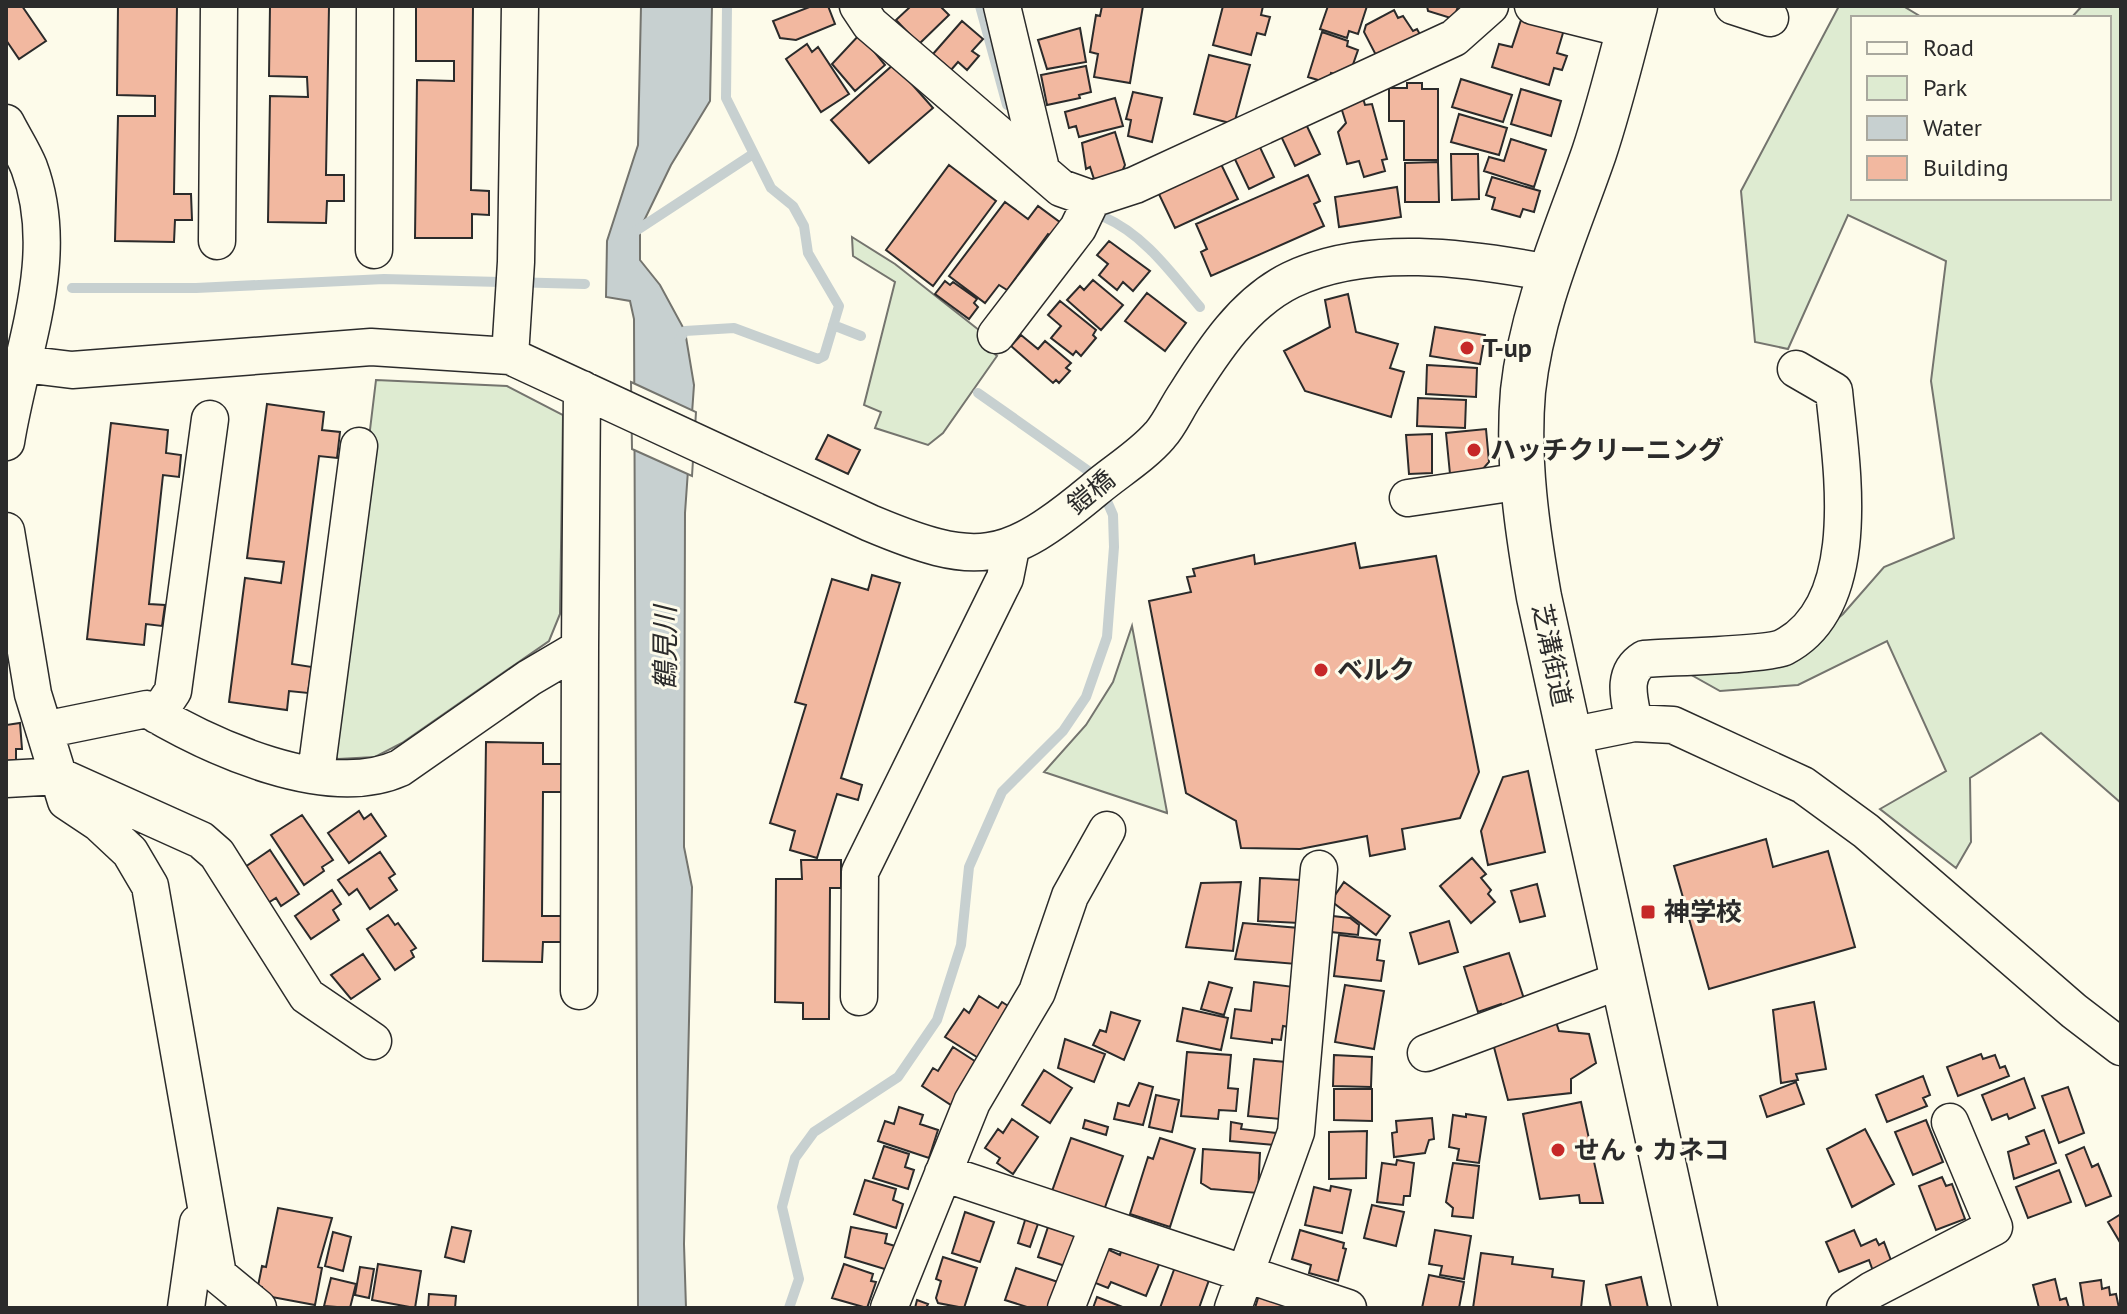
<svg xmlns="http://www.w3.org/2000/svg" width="2127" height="1314" font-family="'PT Sans','Noto Sans JP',sans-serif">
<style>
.green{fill:#deebd1;stroke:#74746e;stroke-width:2}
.water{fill:#c7d0d0;stroke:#74746e;stroke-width:2}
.pier{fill:#fdfbea;stroke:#74746e;stroke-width:2}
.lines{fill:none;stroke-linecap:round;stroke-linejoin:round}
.stream{stroke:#c7d0d0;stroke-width:10}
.building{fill:#f2b8a0;stroke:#2b2b2b;stroke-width:2}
.minor-casing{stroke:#2b2b2b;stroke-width:39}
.major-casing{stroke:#2b2b2b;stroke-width:47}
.minor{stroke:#fdfbea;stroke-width:36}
.major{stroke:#fdfbea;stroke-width:44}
.poi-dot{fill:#c62828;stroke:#fdfbea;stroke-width:3}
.labels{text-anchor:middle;stroke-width:6;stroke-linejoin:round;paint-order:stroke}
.poi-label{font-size:26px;font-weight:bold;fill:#2b2b2b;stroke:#fdfbea;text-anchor:start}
.street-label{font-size:26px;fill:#2b2b2b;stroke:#fdfbea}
.water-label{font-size:28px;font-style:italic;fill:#2b2b2b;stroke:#fdfbea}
</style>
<rect width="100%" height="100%" fill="#fdfbea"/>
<path class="green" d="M1839 6H1903L1923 18H1853V198H2109V18H2071L2082 6H2121V803L2041 733 1970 778 1971 842 1956 868 1880 809 1946 771 1887 641 1798 685 1720 691 1679 668 1790 659 1843 614 1884 567 1954 538 1931 381 1946 261 1848 215 1788 349 1755 342 1741 191Z
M852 237 895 264 984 334 981 341 997 356 943 433 928 445 875 428 881 412 864 405 895 282 853 256Z
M376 380 507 386 563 415 560 614 549 641 402 743 375 757 338 759 331 753Z
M1132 626 1167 812V813L1044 772 1086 725 1113 682Z"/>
<path class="water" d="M641 6H712L710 101 671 165 640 229V260L660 285 685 331 694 385 685 513 684 847 692 887 684 1244 686 1308H638L634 319 630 301 606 297 607 241 638 145Z"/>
<path class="pier" d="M631 382 696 412 692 476 632 449Z"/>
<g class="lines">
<path class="stream" d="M980 6 1007 105
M1104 217C1145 235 1172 274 1200 307
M631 234 753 154
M72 288H196L384 279 585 284
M833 325 861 336
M679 340 685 331 734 328 818 359 824 356 839 306 808 253 804 226 793 206 771 188 726 98 727 6
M978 393 1097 477
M789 1308 799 1279 782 1207 795 1158 814 1132 898 1077 937 1020 961 945 969 867 1002 792 1063 731 1086 697 1107 637 1114 547 1113 515 1103 492"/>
</g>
<path class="building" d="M6 6H22L46 41 19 59 6 40Z
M118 6H177L174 194H191L192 220H175L174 242 115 241 118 116H155V96L117 95Z
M270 6H329L326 175H344V201H327L326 223 268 222 270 96 308 97 307 77 269 76Z
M416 6H473L471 190 489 191V215L472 214V238H415L417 80 454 81V61H416Z
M812 6H828L835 24 796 40 780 38 773 21Z
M911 6H940L949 15 919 44 896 20Z
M1102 6H1143L1130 83 1094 77 1098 54 1090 52 1096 15 1100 16Z
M1223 6H1263L1261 15 1270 17 1265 35 1257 33 1251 55 1213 45Z
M1328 6H1367L1358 34 1349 31 1347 38 1320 29Z
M1427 6H1458L1454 19 1428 11Z
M1394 10 1398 18 1403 16 1413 31 1417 29 1422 38 1379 61 1364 32 1366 25Z
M1524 11 1566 23 1557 53 1567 56 1562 70 1554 68 1549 85 1492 67 1499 44 1512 47Z
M962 21 983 39 972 51 979 56 967 70 958 62 951 70 933 54Z
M1080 28 1086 62 1047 69 1038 40Z
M1322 32 1348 41 1347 46 1358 50 1350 73 1342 76 1331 73 1328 83 1308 77Z
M860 34 885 65 855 91 832 64Z
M807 44 812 52 818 47 849 94 821 112 786 59Z
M1209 55 1250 65 1234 124 1194 114Z
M894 64 933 108 869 163 831 120Z
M1086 66 1091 92 1079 95 1080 98 1047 105 1041 75Z
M1461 79 1512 95 1503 122 1452 107Z
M1407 83H1422V89H1438V160H1404V121H1389V88H1407Z
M1521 89 1561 101 1551 136 1511 124Z
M1133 92 1162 98 1152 142 1128 136 1131 120 1126 119Z
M1115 98 1123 126 1079 137 1076 126 1069 128 1065 112Z
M1363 98 1365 105 1372 104 1387 159 1382 160 1385 171 1364 177 1359 161 1347 164 1338 132 1346 123 1340 104Z
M1459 114 1507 128 1499 155 1451 142Z
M1305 122 1320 154 1295 166 1280 134Z
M1115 132 1125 165 1121 174 1094 179 1090 167 1086 169 1082 143Z
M1511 139 1546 150 1534 187 1484 171 1489 157 1504 161Z
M1257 141 1274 177 1249 189 1232 153Z
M1451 154H1478L1479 199 1452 200Z
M1219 160 1238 199 1175 228 1157 190Z
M1438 162 1439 202H1405V163Z
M949 165 996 201 933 286 886 250Z
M1308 175 1320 201 1314 204 1324 226 1211 276 1201 252 1207 249 1196 224Z
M1492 177 1540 191 1534 212 1523 209 1520 217 1492 209 1495 198 1486 195Z
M1397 187 1401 217 1339 227 1335 197Z
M1005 202 1028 219 1038 206 1061 223 1051 236 1048 234 1007 290 999 285 985 303 949 276Z
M1109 241 1150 271 1133 291 1123 282 1117 290 1099 275 1108 264 1097 255Z
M1093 280 1123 305 1101 330 1067 300 1080 286 1084 290Z
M945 281 950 285 953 282 977 299 974 303 978 307 969 319 935 294Z
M1147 293 1186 323 1165 351 1125 321Z
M1348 294 1356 332 1398 344 1390 368 1404 372 1391 417 1305 391 1284 351 1330 327 1325 300Z
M1060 301 1096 330 1093 335 1096 338 1081 356 1076 351 1073 355 1051 338 1061 326 1048 315Z
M1435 327 1485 335 1480 364 1430 356Z
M1021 335 1038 349 1045 341 1071 363 1066 368 1070 371 1059 383 1056 380 1053 383 1011 346Z
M1427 365 1477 368 1476 397 1426 394Z
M1418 398 1466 400 1465 428 1417 426Z
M267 404 324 412 322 430 340 432 337 458 319 456 292 664 312 667 308 693 289 691 287 710 229 702 245 578 281 583 284 562 247 558Z
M111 423 168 430 166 453 181 455 179 477 163 475 149 604 165 605 162 626 146 624 144 645 87 639Z
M1486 429 1489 462 1482 470 1450 474 1446 433Z
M1432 434V473L1409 474 1406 435Z
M828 435 860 450 848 474 816 459Z
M1355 543 1360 568 1436 556 1479 772 1460 818 1402 829 1405 849 1370 856 1367 836 1300 849 1241 848 1236 821 1186 793 1149 601 1191 592 1187 577 1195 576 1193 569 1254 555 1255 564Z
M872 575 900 583 841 778 862 785 858 800 837 794 817 858 790 850 795 831 770 823 806 705 795 702 832 579 868 590Z
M20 723 22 749H16V760L6 761V725Z
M486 742 543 743V764H563V792H543L542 916H561V942H543L542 962 483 961Z
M1528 771 1545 852 1488 865 1481 831 1503 777Z
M359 811 364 819 371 814 386 836 349 863 328 833Z
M302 815 333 860 322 867 324 871 304 885 271 835Z
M1766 839 1773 867 1828 851 1855 947 1709 989 1674 866Z
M270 850 299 894 281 906 276 898 268 903 245 867Z
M380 852 395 874 389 878 397 890 370 909 357 889 349 895 338 880Z
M1472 858 1486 874 1481 878 1491 890 1488 894 1495 902 1471 923 1440 886Z
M801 860H841V888H830L829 1019H803V1003L775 1002 776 879H802Z
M1260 878 1301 880 1299 923 1258 921Z
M1241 882 1233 951 1186 947 1201 883Z
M1344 882 1390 916 1376 935 1331 901Z
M1537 884 1545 916 1520 922 1511 891Z
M332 890 341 904 333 910 339 920 311 939 295 916Z
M388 915 395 925 398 923 416 948 411 951 414 957 395 970 367 929Z
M1324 915 1350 918 1359 925 1358 935 1322 931Z
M1449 921 1458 952 1419 964 1410 933Z
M1243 923 1299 928 1296 964 1235 959Z
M1339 935 1380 940 1377 960 1384 961 1381 981 1334 976Z
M1509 953 1525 1002 1503 1009 1501 1004 1478 1012 1464 967Z
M363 954 380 979 351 999 331 975Z
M1209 982 1232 988 1224 1015 1201 1009Z
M1254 982 1294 987 1289 1027 1283 1026 1281 1040 1272 1039V1043L1231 1038 1235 1009 1251 1011Z
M1345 985 1384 991 1374 1049 1335 1042Z
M979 996 998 1008 1002 1002 1016 1011 980 1059 945 1037 964 1009 969 1013Z
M1814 1002 1826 1069 1796 1074 1798 1080 1781 1083 1773 1010Z
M1183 1008 1228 1018 1221 1050 1177 1041Z
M1111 1012 1140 1021 1124 1060 1093 1045 1100 1030 1106 1032Z
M1555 1019 1559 1031 1589 1034 1596 1063 1571 1079V1093L1508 1100 1491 1036Z
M1065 1039 1105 1054 1094 1082 1058 1068Z
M953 1047 984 1067 957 1109 922 1086 933 1068 938 1071Z
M1187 1052 1231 1055 1228 1088 1238 1089 1236 1111 1219 1110 1218 1119 1181 1116Z
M1981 1054 1983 1059 1995 1055 2000 1068 2005 1066 2009 1076 1958 1096 1947 1067Z
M1334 1055 1372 1057 1371 1087 1333 1086Z
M1254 1059 1286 1062 1280 1119 1248 1116Z
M1044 1070 1072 1088 1050 1123 1022 1105Z
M1923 1076 1930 1095 1923 1098 1927 1106 1887 1122 1876 1095Z
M2024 1078 2035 1108 2009 1119 2007 1114 1992 1120 1982 1095Z
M1796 1082 1804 1104 1767 1117 1760 1096Z
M1139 1083 1153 1087 1143 1125 1114 1119 1118 1103 1129 1106Z
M2068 1087 2084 1133 2059 1143 2042 1096Z
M1334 1089H1372V1121L1334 1120Z
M1156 1095 1179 1100 1172 1132 1149 1127Z
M1581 1102 1603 1203H1580L1579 1195 1540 1199 1523 1114Z
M899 1107 923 1115 920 1124 938 1130 929 1158 878 1141 885 1121 894 1124Z
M1466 1114 1486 1117 1479 1163 1457 1160 1459 1149 1449 1147 1453 1115 1466 1117Z
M1432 1118 1434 1139 1429 1140 1425 1153 1394 1157 1392 1133 1397 1132 1396 1121Z
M1012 1119 1038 1137 1013 1174 997 1163 1000 1158 985 1148 998 1129 1003 1133Z
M1085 1120 1108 1127 1106 1135 1083 1128Z
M1926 1120 1943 1162 1913 1175 1895 1132Z
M1231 1122 1242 1124 1241 1129 1276 1133 1275 1145 1230 1141Z
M1865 1129 1894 1184 1852 1207 1827 1149Z
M2044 1130 2056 1163 2014 1179 2008 1152 2029 1144 2026 1137Z
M1367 1131 1366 1178 1329 1179V1132Z
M1071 1138 1123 1156 1103 1213 1051 1194Z
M1160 1138 1195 1149 1170 1227 1130 1214 1148 1157 1153 1159Z
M884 1146 909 1154 905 1167 914 1170 908 1189 873 1178Z
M2084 1147 2092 1167 2098 1164 2111 1196 2086 1206 2066 1155Z
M1203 1149 1260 1153 1258 1193 1211 1189 1201 1183Z
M1397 1160 1414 1163 1410 1196H1404L1403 1205 1377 1202 1382 1163 1396 1165Z
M1453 1163 1479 1166 1473 1218 1452 1216 1453 1208 1446 1202Z
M2059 1170 2071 1202 2028 1218 2016 1187Z
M1942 1177 1946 1186 1952 1184 1965 1219 1936 1230 1919 1186Z
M865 1180 896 1189 893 1200 903 1204 896 1228 854 1214Z
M1331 1186 1351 1190 1342 1233 1305 1225 1314 1187 1330 1191Z
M1372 1205 1404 1212 1396 1246 1364 1238Z
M278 1208 332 1218 318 1267 322 1268 315 1305 261 1295 262 1287 258 1286 262 1266 266 1267Z
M965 1212 994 1222 980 1262 952 1253Z
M2121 1214V1244L2108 1222Z
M1026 1217 1039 1221 1030 1247 1018 1243Z
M1049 1224 1079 1233 1068 1267 1038 1257Z
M452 1227 471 1231 464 1262 445 1257Z
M851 1227 887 1234 885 1243 895 1246 888 1270 845 1257Z
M1300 1230 1344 1243 1343 1248 1346 1249 1338 1281 1309 1273 1311 1265 1292 1259Z
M1435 1230 1471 1236 1464 1279 1440 1275 1442 1266 1429 1264Z
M1854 1230 1861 1246 1876 1239 1879 1245 1884 1242 1892 1263 1873 1271 1869 1260 1839 1272 1826 1242Z
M333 1232 351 1237 343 1271 325 1266Z
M1123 1246 1160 1262 1146 1296 1111 1282 1108 1288 1093 1282 1107 1249 1120 1255Z
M1481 1253 1513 1257 1512 1264 1553 1269 1552 1277 1584 1281 1581 1308H1473Z
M943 1257 977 1268 964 1308 938 1303 936 1298 941 1281 936 1279Z
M378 1264 421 1271 415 1308 372 1300Z
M844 1264 873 1274 871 1281 876 1282 867 1308 832 1298Z
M360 1267 374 1269 369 1298 355 1295Z
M1175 1267 1209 1280 1199 1308H1160Z
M1016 1268 1058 1282 1050 1308H1030L1005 1300Z
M1429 1275 1464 1282 1459 1308H1422Z
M1641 1277 1648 1308H1611L1606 1285Z
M331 1278 356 1284 350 1308 324 1306Z
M2055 1279 2060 1300 2066 1298 2069 1308H2039L2033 1285Z
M2101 1280 2102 1289 2109 1287 2110 1295 2116 1294 2119 1308H2084L2080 1283Z
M1261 1288 1298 1308H1255Z
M429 1294 456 1296 455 1308H428Z
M1097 1297 1125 1308H1093Z
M917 1300 928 1304 926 1308H915Z"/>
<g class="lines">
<defs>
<path id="minor" d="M858 6 870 24 1061 188 1092 199 1135 185 1454 38 1490 6
M1002 6 1041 169
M1533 6 1629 30
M1733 6 1770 18
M6 123C13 137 23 152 29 167 63 258 20 352 6 442
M217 241 219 6
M374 250 375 6
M996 335 1078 228 1092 199
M510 356 516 262 520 6
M23 364 72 370 371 347 510 356 870 523C977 568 1005 564 1094 490 1115 472 1142 456 1160 435 1170 424 1177 407 1186 394 1213 351 1244 303 1291 280 1367 243 1470 258 1549 273
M1408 498 1523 481
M6 531 33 694 66 801 99 823 130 852 150 886 218 1275 258 1308
M157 715 173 691 210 419
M1634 723C1630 701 1620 674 1644 659 1668 657 1769 655 1784 647 1866 604 1841 464 1834 391L1796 369
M44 730 147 709C211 747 327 801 400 768L529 678 580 648 582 389
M1570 736 1634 723 1673 725 1803 785 1866 831 2074 1011 2121 1047
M316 773 359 446
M6 779 59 776 201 840 217 854 307 996 373 1041
M579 991 580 648
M859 997 860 872 1005 578 1011 548
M1426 1053 1624 979
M943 1173 1348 1308
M186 1308 198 1223
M889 1308 972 1102 1037 992 1070 896 1107 830
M1066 1308 1098 1226
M1233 1308 1296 1132 1319 869
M1845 1308 1872 1290 1994 1227 1950 1122"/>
<path id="major" d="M1635 6C1622 55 1610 105 1594 153 1567 231 1532 307 1523 391 1517 460 1527 529 1539 597L1695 1308"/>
</defs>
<use href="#minor" class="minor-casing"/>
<use href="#major" class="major-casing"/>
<use href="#minor" class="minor"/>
<use href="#major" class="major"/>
</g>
<g class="poi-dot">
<circle cx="1467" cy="348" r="8"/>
<circle cx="1474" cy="450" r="8"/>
<circle cx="1321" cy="670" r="8"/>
<rect x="1640" y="904" width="16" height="16" rx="4"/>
<circle cx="1558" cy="1150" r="8"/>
</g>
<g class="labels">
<g class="poi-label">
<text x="1483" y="357">T-up</text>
<text x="1490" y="459">ハッチクリーニング</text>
<text x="1337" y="679">ベルク</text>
<text x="1664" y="921">神学校</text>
<text x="1574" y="1159">せん・カネコ</text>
</g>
<g class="street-label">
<text transform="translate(1091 492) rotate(-40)" y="9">鎧橋</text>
<text transform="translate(1552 655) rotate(78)" y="9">芝溝街道</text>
</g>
<g class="water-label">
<text transform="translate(665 648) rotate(-90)" y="10">鶴見川</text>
</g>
</g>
<rect width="2127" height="1314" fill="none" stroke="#2b2b2b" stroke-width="16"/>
<rect x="1851" y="16" width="260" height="184" fill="#fdfbea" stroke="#a9a89e" stroke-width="2"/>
<rect x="1867" y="42" width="40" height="12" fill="#fdfbea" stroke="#a9a89e" stroke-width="2"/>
<text x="1923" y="56" font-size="24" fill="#2b2b2b">Road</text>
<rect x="1867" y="76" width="40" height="24" fill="#deebd1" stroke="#a9a89e" stroke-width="2"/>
<text x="1923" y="96" font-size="24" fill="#2b2b2b">Park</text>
<rect x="1867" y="116" width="40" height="24" fill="#c7d0d0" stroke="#a9a89e" stroke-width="2"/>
<text x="1923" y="136" font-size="24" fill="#2b2b2b">Water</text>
<rect x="1867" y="156" width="40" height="24" fill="#f2b8a0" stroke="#a9a89e" stroke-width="2"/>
<text x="1923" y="176" font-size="24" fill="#2b2b2b">Building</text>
</svg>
